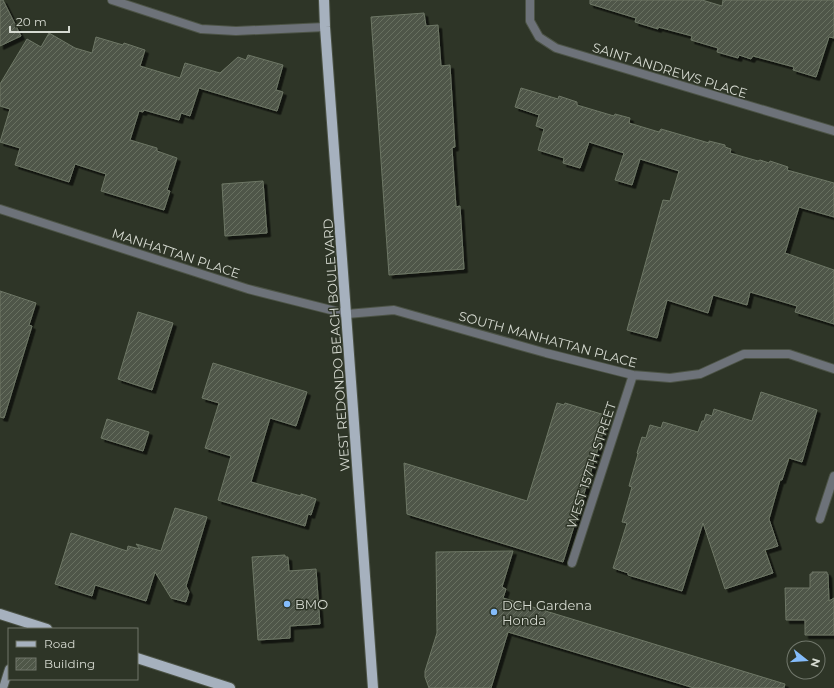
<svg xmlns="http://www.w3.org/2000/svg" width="834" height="688" font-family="Montserrat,sans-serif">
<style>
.building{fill:url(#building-hatch);stroke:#6e7766;filter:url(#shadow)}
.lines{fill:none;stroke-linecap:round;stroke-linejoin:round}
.street-casing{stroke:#4c5346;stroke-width:10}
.secondary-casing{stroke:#4c5346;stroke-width:10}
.primary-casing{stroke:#4c5346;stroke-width:12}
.street{stroke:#6d7279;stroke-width:8}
.secondary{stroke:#8d96a0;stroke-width:8}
.primary{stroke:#a6b1be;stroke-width:10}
.poi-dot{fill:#84bcfb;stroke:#2e3527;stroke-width:1.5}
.labels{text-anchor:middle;stroke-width:3;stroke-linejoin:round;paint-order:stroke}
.street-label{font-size:13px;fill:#d6dad1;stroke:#2e3527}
.poi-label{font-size:13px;fill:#d6dad1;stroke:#2e3527;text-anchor:start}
</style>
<defs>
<pattern id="building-hatch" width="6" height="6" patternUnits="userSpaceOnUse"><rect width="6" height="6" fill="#4f5748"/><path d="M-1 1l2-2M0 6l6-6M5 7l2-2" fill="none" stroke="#686f61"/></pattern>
<filter id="shadow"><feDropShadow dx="3.5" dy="3.5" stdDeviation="0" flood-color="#0009"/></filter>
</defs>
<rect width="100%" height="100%" fill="#2e3527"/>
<path class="building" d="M0 0H3L21 36 0 46Z
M590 0H702L722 6 723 0H834V38L829 37 816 77 793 70 794 67 753 56 751 59 739 55 738 58 717 52 718 48 691 40 692 36 658 27V29L635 22 636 18 590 4Z
M424 13 426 26 438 25 441 66 450 65 455 147 452 148 456 207 460 206 464 269 389 275 371 17Z
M49 33 75 48 92 53 96 37 123 45 124 43 145 50 140 66 180 78 185 63 220 73 238 57 246 60 248 55 283 65 276 90 283 92 277 111 199 88 190 116 181 113 179 120 144 110 143 112 139 111 130 140 157 148V151L177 158 167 190 170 191 164 210 101 191 106 174 75 164 69 182 15 165 20 148 0 142 10 109 0 106V84L27 39 41 47Z
M521 88 558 99 559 96 577 102V105L614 116 615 114 630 118 629 123 659 132 661 129 709 143V141L725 145V147L731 149 730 153 758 161 760 160 769 163 770 161 788 167 787 170 834 183V217L799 207 785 253 834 270V324L795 312 797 306 750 292 747 305 713 295 708 313 667 300 657 338 627 330 663 200 670 201 679 171 640 159 632 185 615 180 624 153 589 142 580 168 563 163 564 158 538 150 544 129 536 126 539 115 515 107Z
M263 181 267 233 225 236 222 184Z
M0 291 36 303 29 325 32 326 4 418 0 417Z
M138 312 173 323 152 390 118 379Z
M213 363 307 392 296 426 270 418 251 482 301 496V494L316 499 311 515 308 514 305 526 218 500 231 456 205 448 219 403 202 398Z
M761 392 817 410 802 462 789 458 782 480H780L769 519 778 546 765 550 773 573 725 589 703 523 682 591 628 575V573L613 568 627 523 622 522 632 487 629 486 638 454 637 453 642 437 646 438 650 425 661 428 663 422 698 432 702 421H704L706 414 712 416 714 409 752 421Z
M557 403 564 405 565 403 608 416 563 562 407 514 404 463 527 501Z
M107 419 149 432 143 451 101 438Z
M175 508 207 517 186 586 189 592 186 602 171 598 155 572 146 601 95 585 92 596 55 584 71 533 127 551 128 546 140 549 136 544 161 551Z
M513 551 502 587 506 589 503 598 785 684 784 688H694L508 632 491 688H429L425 677V671L437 633 436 552Z
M285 555V557H288L289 571 316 569 320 624 290 626V638L258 640 252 557Z
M812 572H827V574H828L829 601 834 598V635H805V620H786L785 588H810V574H812Z"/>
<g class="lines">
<defs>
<path id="street" d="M112 0 201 29 236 31 325 27
M530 0V21L539 37 556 48 834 131
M0 209 248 289 347 314 394 310 546 353 633 375 670 378 700 374 744 354H789L834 369
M820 519 834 476
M572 563 633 375"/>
<path id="secondary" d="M3 688 9 669"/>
<path id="primary" d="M324 0 325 27 353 409 373 688
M0 614 47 629
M137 658 230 688"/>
</defs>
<use href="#street" class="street-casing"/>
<use href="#secondary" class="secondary-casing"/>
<use href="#primary" class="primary-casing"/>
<use href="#street" class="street"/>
<use href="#secondary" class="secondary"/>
<use href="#primary" class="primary"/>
</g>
<g class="poi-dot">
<circle cx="287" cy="604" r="4"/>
<circle cx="494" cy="612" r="4"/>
</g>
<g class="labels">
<g class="street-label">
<text transform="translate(670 70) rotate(17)" y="5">SAINT ANDREWS PLACE</text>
<text transform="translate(176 253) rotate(18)" y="5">MANHATTAN PLACE</text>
<text transform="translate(548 339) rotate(15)" y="5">SOUTH MANHATTAN PLACE</text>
<text transform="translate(336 345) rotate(-94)" y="5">WEST REDONDO BEACH BOULEVARD</text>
<text transform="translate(591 465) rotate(-72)" y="5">WEST 157TH STREET</text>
</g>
<g class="poi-label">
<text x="295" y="609">BMO</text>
<text x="502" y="610">DCH Gardena<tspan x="502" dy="15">Honda</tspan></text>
</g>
</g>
<rect x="8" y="628" width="130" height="52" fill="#2e3527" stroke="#71776b"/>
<rect x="16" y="641" width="20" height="6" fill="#a6b1be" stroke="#71776b"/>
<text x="44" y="648" font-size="12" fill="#d6dad1">Road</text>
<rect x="16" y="658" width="20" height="12" fill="url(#building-hatch)" stroke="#71776b"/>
<text x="44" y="668" font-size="12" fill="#d6dad1">Building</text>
<g transform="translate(806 660) rotate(107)"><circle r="19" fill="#2e3527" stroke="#71776b"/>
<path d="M0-3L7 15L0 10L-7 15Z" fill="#84bcfb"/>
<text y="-6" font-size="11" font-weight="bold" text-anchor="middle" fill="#d6dad1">N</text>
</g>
<path d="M10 26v6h59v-6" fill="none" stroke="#d6dad1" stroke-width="2"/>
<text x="16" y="26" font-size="12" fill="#d6dad1" stroke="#2e3527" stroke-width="3" paint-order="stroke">20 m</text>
</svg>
